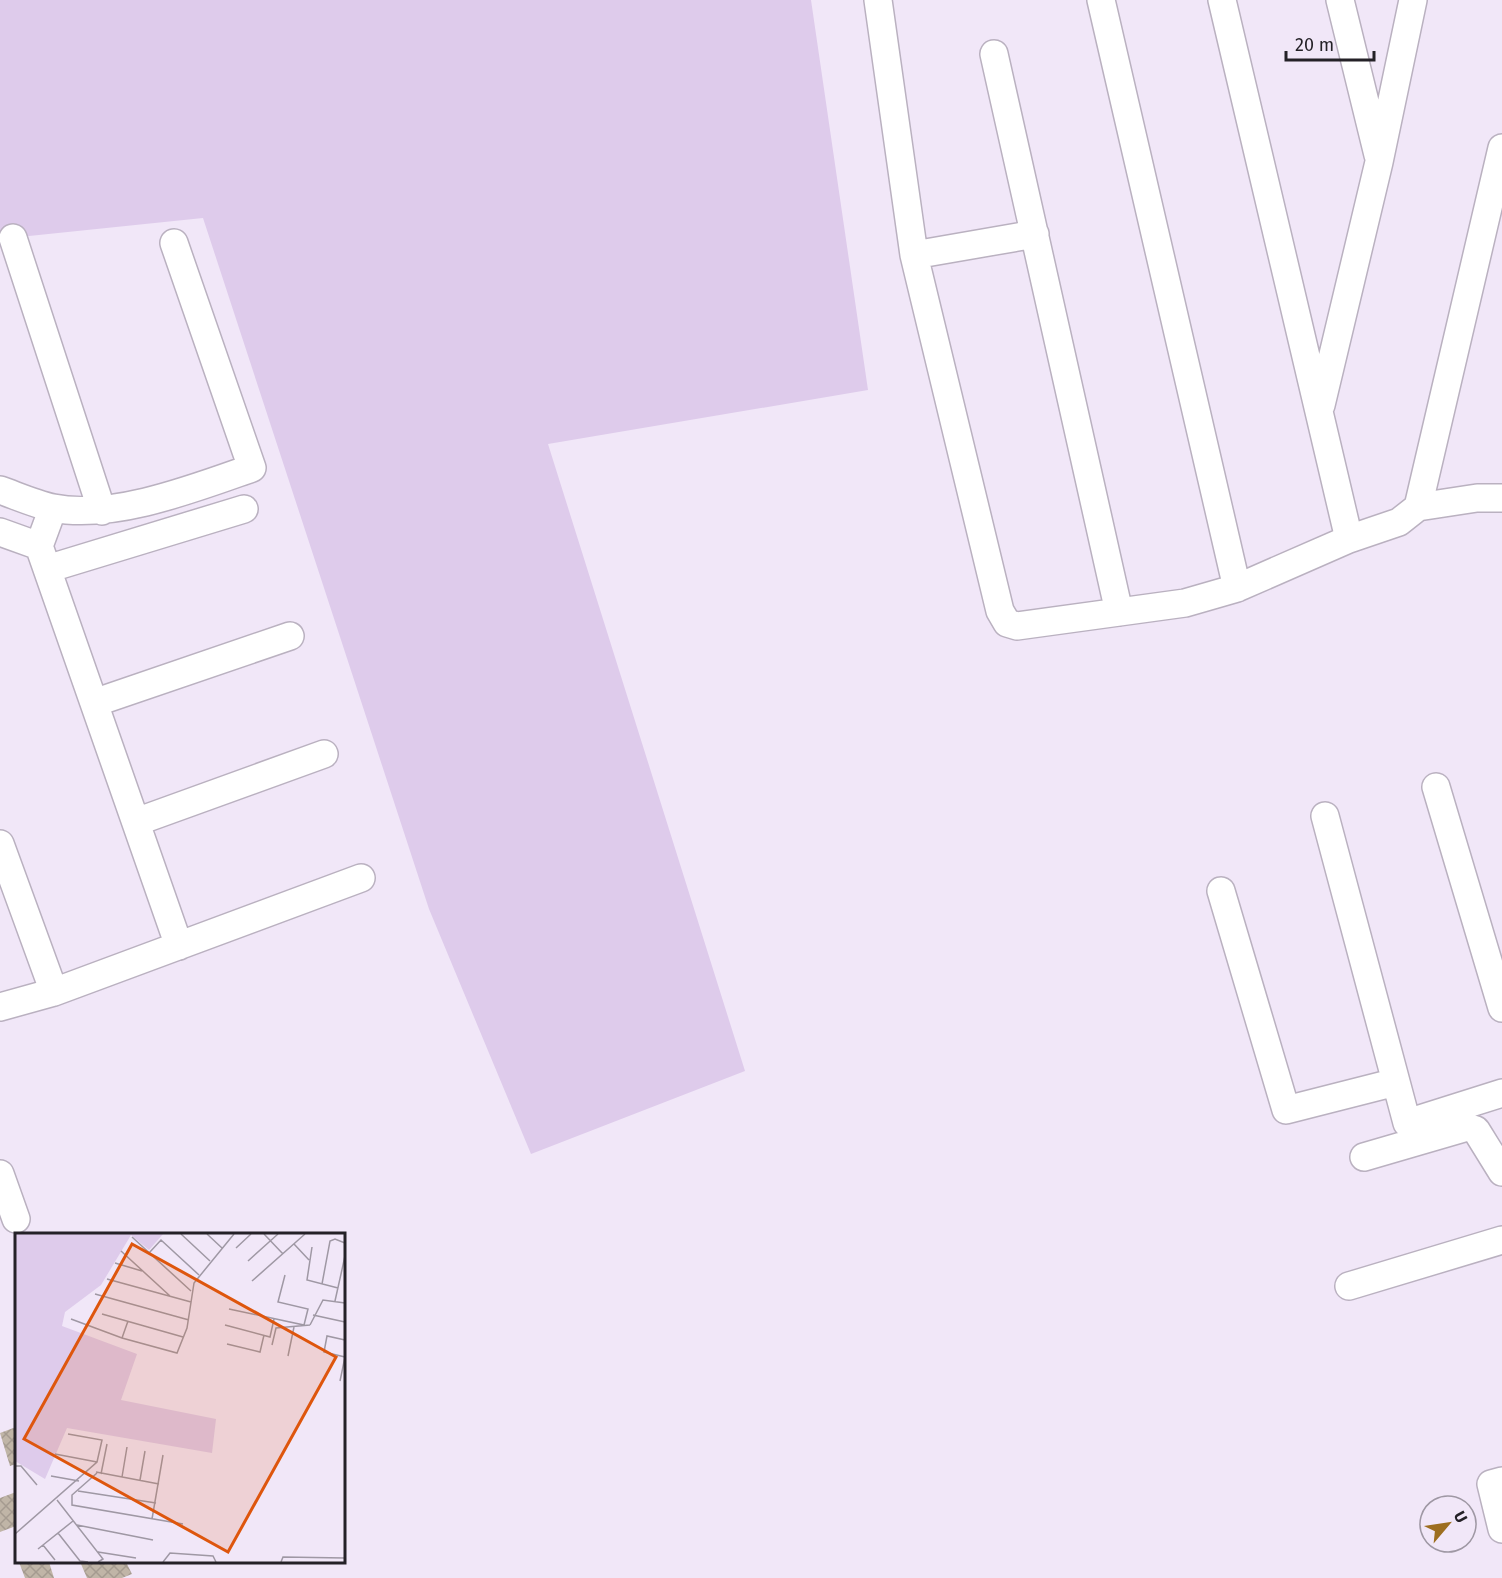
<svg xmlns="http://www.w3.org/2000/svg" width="1502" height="1578" font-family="'Fira Sans',sans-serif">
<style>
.green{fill:#decbeb}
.building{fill:url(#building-cross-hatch)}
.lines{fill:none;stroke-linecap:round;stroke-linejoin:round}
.minor-casing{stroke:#bab1c0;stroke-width:30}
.minor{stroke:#fff;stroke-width:27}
.inset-road{fill:none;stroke:#9f98a4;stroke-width:1.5}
.view{fill:#de560d;fill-opacity:0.15;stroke:#de560d;stroke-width:3}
.inset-edge{fill:none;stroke:#242127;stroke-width:3}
</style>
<defs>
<pattern id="building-cross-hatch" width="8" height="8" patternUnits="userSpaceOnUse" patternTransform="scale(1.5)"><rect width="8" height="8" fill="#c0b5a7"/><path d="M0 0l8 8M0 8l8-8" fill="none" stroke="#a59b90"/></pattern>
</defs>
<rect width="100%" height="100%" fill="#f1e7f8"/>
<path class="green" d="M0 0H811L868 390 548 444 745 1071 531 1154 429 909 203 218 0 239Z"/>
<path class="building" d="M16 1427V1464L10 1466 0 1433Z
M16 1492V1526L0 1532V1498Z
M19 1562H49L54 1578H25Z
M87 1562H126L132 1574 122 1578H87L81 1564Z"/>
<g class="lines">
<defs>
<path id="minor" d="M878 0 914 255 1000 611 1007 623 1017 626 1185 603 1237 588 1349 539 1399 522 1418 507 1477 498H1502
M1101 0 1237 588
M1222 0 1349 539
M1340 0 1378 155
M994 54 1119 612
M13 238 102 511
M914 255 1035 234
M1321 405 1379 162 1413 0
M0 490C17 496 35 504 53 508 113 520 195 488 252 468L174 243
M1418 507 1502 148
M53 508 39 546 179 946
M0 532 39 546
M47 569 244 509
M94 703 290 636
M1436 787 1502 1008
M1325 816 1407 1123 1502 1093
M136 822 324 754
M0 844 54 992
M1221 891 1286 1110 1396 1082
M0 1007 54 992 361 878
M1364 1157 1467 1127 1476 1130 1502 1172
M0 1174 16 1219
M1349 1286 1502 1240
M1502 1481 1491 1484 1502 1529"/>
</defs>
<use href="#minor" class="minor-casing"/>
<use href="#minor" class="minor"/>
</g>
<g transform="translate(15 1233)">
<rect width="330" height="330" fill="#f1e7f8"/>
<path d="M0 1H148L134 17 116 2 86 52 50 79 47 93 122 121 106 167 201 186 197 220 52 195 30 246 0 228Z" fill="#decbeb"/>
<path class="inset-road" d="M166 1 195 28M192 1 207 15M249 1 268 21M117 4 176 58M279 11 294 27M297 14 292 47 323 55M221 15 236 1M106 18 155 63M134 20 146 7 184 42M233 28 263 1M100 30 127 38M92 46 176 69M237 48 290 1M307 51 315 8 320 6 330 10M80 61 174 87M320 68 330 23M214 76 289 92 293 76 263 69 270 42M87 81 168 104M298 82 330 89M56 86 107 105 162 120 172 95 179 50 219 1M210 92 255 104 259 86M295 92 308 67 330 70M107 105 113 88M330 107 312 103 309 119 330 124M212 111 245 119 249 102M257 112 261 95 295 92M273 123 279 94M325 148 330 124M40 221 82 229M0 233H6L22 252M81 239 144 251M82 240 57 262V272L168 291M86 241 92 211M36 243 64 248M107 244 112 214M125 247 130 218M63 258 141 270M42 267 88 326 83 329M137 286 148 222M62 292 138 307M43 300 65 328 73 329M0 301 82 229 87 207 53 201M28 312 40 327M23 316 58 288M83 319 121 325M148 329 155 320 198 323 201 329M266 329 268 324 330 325"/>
<path class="view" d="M117 11 321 124 213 319 9 206Z"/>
<rect width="330" height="330" class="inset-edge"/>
</g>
<g transform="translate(1448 1524) rotate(61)"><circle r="28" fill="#f1e7f8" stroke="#9f98a4" stroke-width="1.5"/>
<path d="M0-4.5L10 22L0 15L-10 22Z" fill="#9d6e20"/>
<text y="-9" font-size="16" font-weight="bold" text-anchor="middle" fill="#242127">U</text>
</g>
<path d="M1286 51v9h88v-9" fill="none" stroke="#242127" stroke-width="3"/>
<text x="1295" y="51" font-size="18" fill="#242127" stroke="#f1e7f8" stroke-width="4.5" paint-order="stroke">20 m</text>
</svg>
